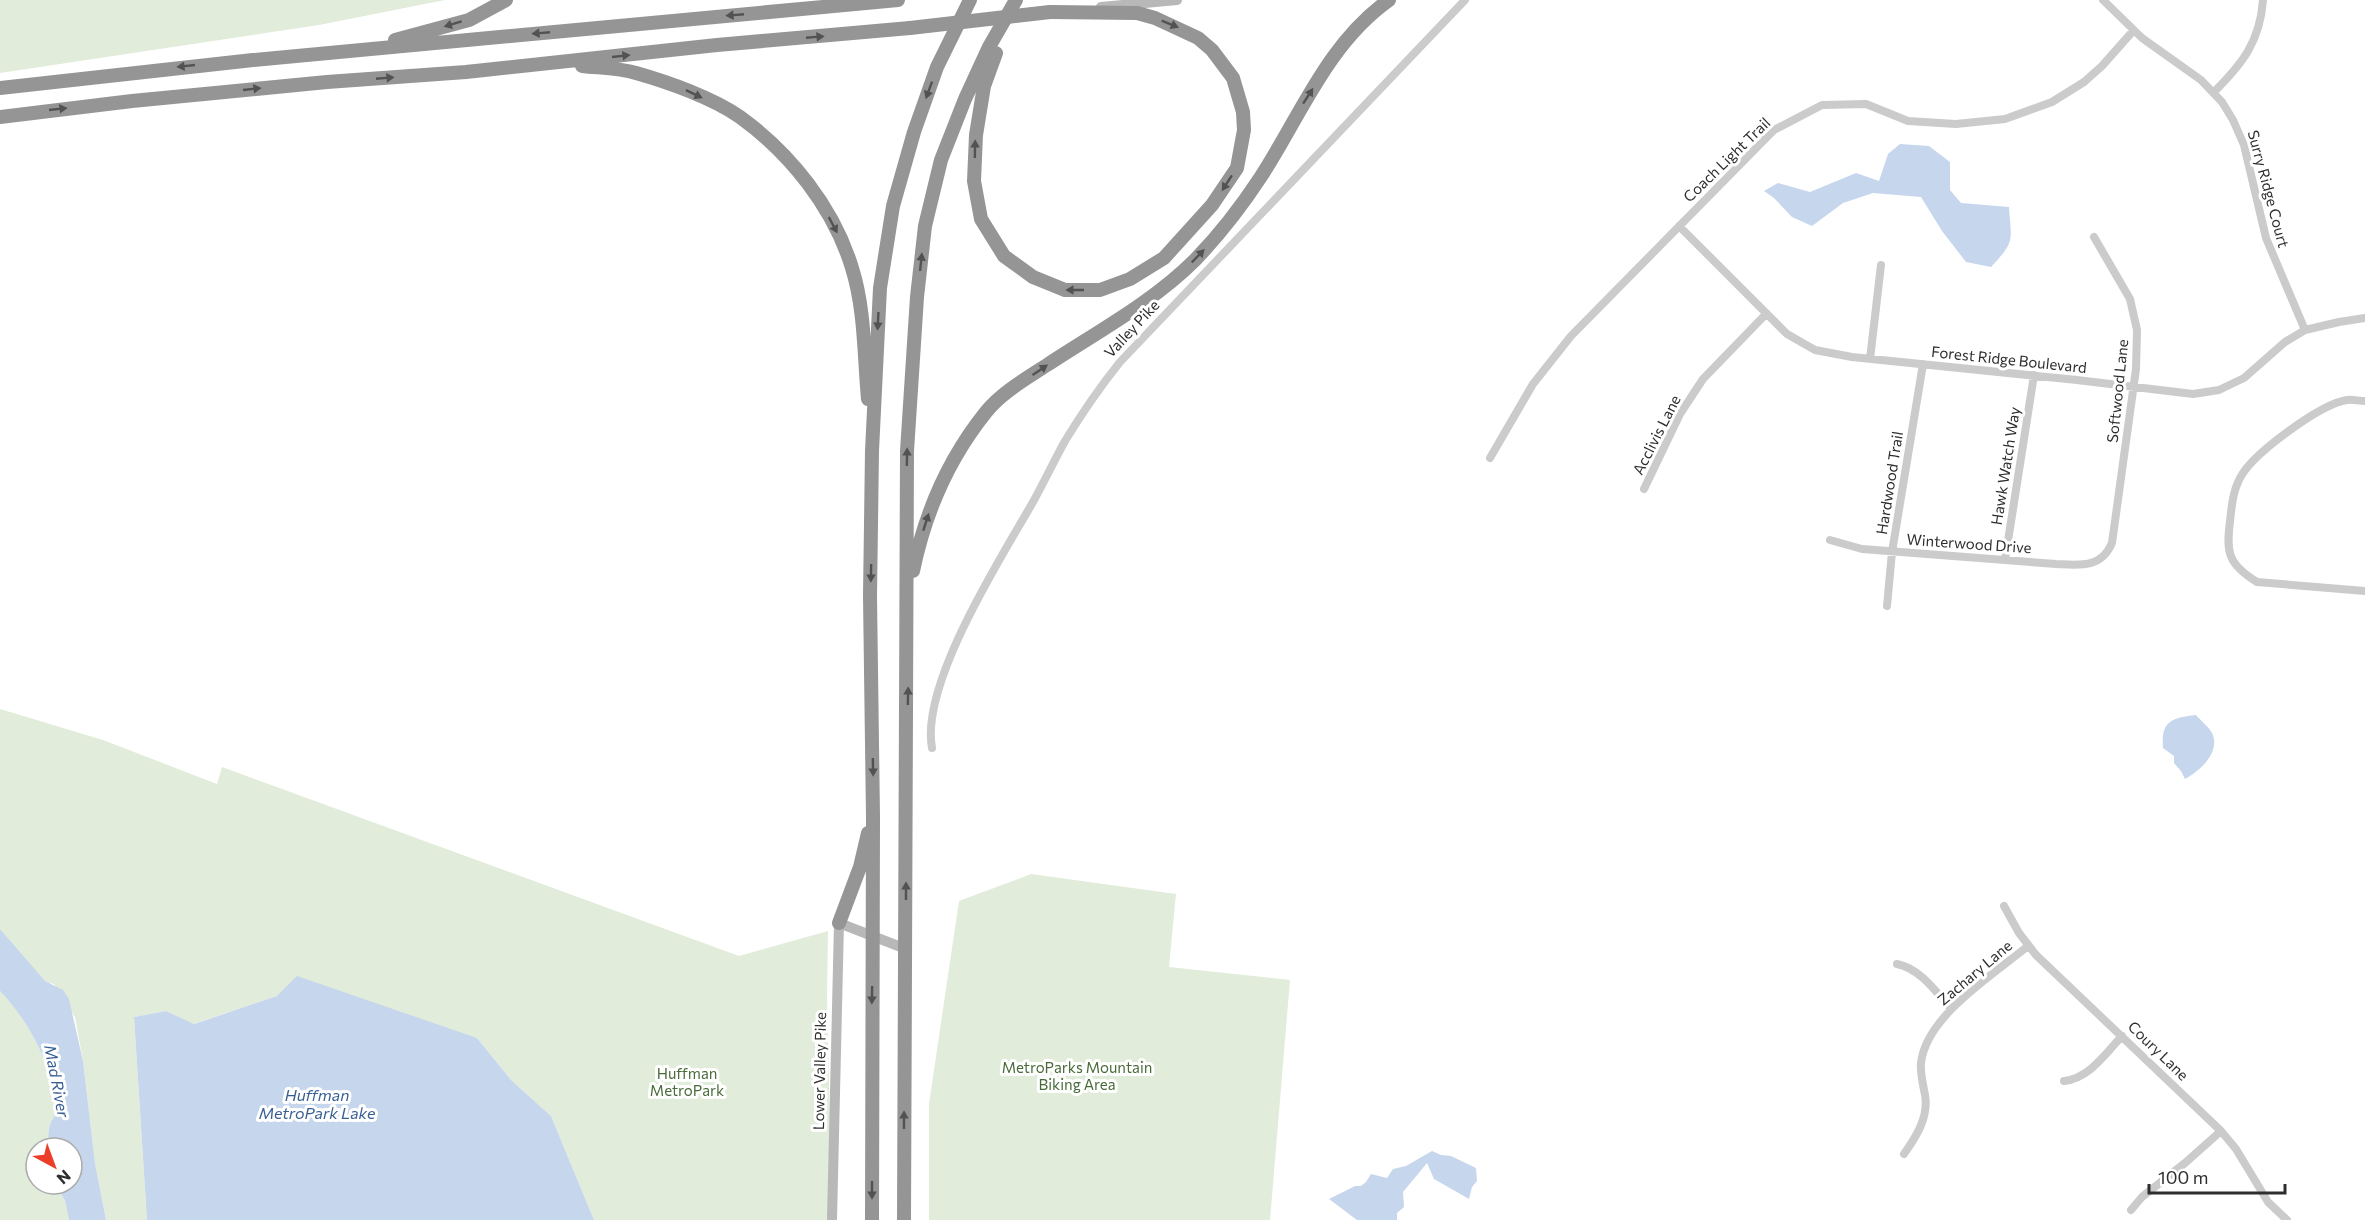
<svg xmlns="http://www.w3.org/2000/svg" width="2365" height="1220" font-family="Commissioner,sans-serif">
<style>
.green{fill:#e1ecda}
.water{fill:#c6d6ed}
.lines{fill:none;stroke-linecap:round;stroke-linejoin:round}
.street{stroke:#cbcbcb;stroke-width:8}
.secondary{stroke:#b8b8b8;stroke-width:10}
.highway{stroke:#959595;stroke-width:14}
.highway-bridge{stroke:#959595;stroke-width:14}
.oneway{fill:#525252}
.labels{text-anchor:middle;stroke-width:6;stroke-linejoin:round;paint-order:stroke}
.street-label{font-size:15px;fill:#2e2e2e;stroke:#fff}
.park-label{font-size:15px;fill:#486b39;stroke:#fff}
.water-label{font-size:16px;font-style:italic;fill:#385f93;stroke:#fff}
</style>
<rect width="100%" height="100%" fill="#fff"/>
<path class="green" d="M0 0H445L319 25 0 73Z
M0 709 103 740 217 784 222 767 739 956 828 931 827 994 832 1220H594L551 1116 511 1080 477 1038 277 996 193 1024 166 1011 134 1017 147 1220H106L95 1163 83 1061 75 1017 54 984 45 982 0 929Z
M1031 874 1176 894 1169 967 1290 980 1270 1220H929V1104L959 901Z
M0 991C29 1022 55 1068 55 1112 55 1118 51 1120 50 1125 47 1131 48 1141 48 1148H36V1184H56L65 1201 69 1220H0Z"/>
<path class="water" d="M1900 144 1929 146 1950 162V190L1961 203 2009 207C2011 241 2016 240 1991 267L1966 262 1942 231 1921 197 1873 193 1843 203 1812 226 1792 217 1774 198 1764 191 1778 183 1810 192 1856 173 1879 181 1888 154Z
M2196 715C2200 720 2209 727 2212 733 2221 752 2200 771 2185 779L2181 771 2174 763V756L2163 748C2161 721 2171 718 2196 715Z
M0 929 45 981 63 990 69 999 83 1061 95 1163 106 1220H69L65 1201 56 1184H72V1148H48C49 1141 47 1131 50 1125 51 1120 55 1118 55 1112 55 1068 29 1022 0 991Z
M297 976 477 1038 511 1080 551 1116 594 1220H147L134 1017 166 1011 194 1024 277 996Z
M1432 1151 1441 1155 1451 1156 1476 1168 1477 1181 1472 1187 1469 1199 1434 1179 1427 1163 1403 1192 1404 1207 1397 1213V1220H1357L1329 1199 1355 1186H1361L1366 1182 1371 1174 1387 1178 1393 1169 1406 1166Z"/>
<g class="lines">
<path class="street" d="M2103 0 2142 38 2201 80 2222 102 2233 120 2244 145 2266 238 2305 330
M2214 92C2242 64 2260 42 2263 0
M1679 226 1787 334 1815 350 1852 357 2077 380 2193 394 2219 390 2244 378 2285 342 2305 330 2339 322 2365 318
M1870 359 1881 265
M2365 401C2359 401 2352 399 2347 400 2320 404 2258 451 2243 473 2233 488 2232 504 2230 521 2226 553 2228 564 2257 582L2365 591
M1490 458 1533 384 1571 336 1774 130 1822 105 1866 104 1908 121 1956 124 2005 119 2052 102 2084 82 2102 66 2133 31
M1644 489 1680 414 1703 379 1766 314
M1830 540 1862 549 2056 564C2079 565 2101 569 2112 543L2136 369 2137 330 2130 299 2094 237
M2005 560 2034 375
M1887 606 1892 552 1923 364
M932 748C920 684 1001 558 1033 502 1044 482 1054 461 1065 441 1082 413 1100 387 1120 362L1465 0
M2004 906 2019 933 2036 955 2221 1131 2236 1149 2268 1202 2287 1220
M1897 964C1921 969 1936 992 1951 1009
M2064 1081C2089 1079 2106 1053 2122 1036
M1904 1154C1916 1137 1929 1117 1925 1095 1923 1084 1920 1073 1921 1063 1926 1016 1994 974 2028 946
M2131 1210 2142 1197 2185 1163 2221 1131"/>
<path class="secondary" d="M1101 7 1177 0
M832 1220 839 923 906 949"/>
<path class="highway" d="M395 40 469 20 506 0
M996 53 984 86 976 135 974 181 981 219 1004 256 1033 277 1065 290H1100L1130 279 1164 258 1212 205 1237 168 1244 130 1243 112 1233 78 1212 50 1198 38 1155 18 1137 13 1050 12
M582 66C600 68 619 68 636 73 668 82 713 98 740 117 790 153 834 208 852 268 865 309 864 356 868 399
M0 88 253 60 898 0
M0 117 132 101 327 82 466 72 717 45 910 28
M913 571C925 513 949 458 986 412 1001 393 1027 378 1047 365 1097 332 1153 302 1195 260 1219 235 1241 207 1260 178 1300 117 1327 44 1389 0
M839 923 860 867 868 833
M872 1220 873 817 870 596 872 451 880 288 893 206 914 132 937 67 970 0
M904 1220 907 451 917 297 925 226 941 160 965 99 989 47 1016 0"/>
<path class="highway-bridge" d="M910 28 1050 12"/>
</g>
<defs><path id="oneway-solid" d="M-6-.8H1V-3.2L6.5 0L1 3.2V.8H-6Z" transform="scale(1.5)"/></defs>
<g class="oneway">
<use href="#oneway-solid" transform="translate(735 15) rotate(175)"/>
<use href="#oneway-solid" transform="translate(453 24) rotate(163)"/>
<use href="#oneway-solid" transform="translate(1170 24) rotate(22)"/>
<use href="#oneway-solid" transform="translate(541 33) rotate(175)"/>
<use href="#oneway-solid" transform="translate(815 37) rotate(-5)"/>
<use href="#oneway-solid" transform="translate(621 56) rotate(-6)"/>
<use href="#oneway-solid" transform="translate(186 66) rotate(174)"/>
<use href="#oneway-solid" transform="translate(385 78) rotate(-5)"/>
<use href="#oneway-solid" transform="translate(252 89) rotate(-6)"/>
<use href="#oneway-solid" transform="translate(929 90) rotate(110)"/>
<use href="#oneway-solid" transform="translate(694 94) rotate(26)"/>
<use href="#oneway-solid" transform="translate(1308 96) rotate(-57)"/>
<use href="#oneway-solid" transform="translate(58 109) rotate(-6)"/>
<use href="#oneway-solid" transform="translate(975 149) rotate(-89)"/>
<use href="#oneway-solid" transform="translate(1227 183) rotate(123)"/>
<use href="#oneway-solid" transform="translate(833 225) rotate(62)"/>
<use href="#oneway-solid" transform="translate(1198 256) rotate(-46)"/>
<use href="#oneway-solid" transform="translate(921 262) rotate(-84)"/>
<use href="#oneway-solid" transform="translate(1075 290) rotate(-180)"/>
<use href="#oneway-solid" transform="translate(878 321) rotate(93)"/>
<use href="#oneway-solid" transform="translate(1040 370) rotate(-34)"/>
<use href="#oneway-solid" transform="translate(907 457) rotate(-89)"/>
<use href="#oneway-solid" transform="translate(926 522) rotate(-72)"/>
<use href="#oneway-solid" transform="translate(871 573) rotate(91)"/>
<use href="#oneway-solid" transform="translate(908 696) rotate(-89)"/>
<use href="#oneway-solid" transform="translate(873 767) rotate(89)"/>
<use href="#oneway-solid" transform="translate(906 891) rotate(-90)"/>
<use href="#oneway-solid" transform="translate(872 995) rotate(91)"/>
<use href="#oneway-solid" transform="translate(904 1120) rotate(-90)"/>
<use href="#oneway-solid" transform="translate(872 1190) rotate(90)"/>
</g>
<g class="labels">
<g class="street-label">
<text transform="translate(1727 160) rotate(-44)" y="5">Coach Light Trail</text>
<text transform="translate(2268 189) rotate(75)" y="5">Surry Ridge Court</text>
<text transform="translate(1132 329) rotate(-47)" y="5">Valley Pike</text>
<text transform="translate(2009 360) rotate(6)" y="5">Forest Ridge Boulevard</text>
<text transform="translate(2118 391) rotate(-84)" y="5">Softwood Lane</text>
<text transform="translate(1657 435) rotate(-63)" y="5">Acclivis Lane</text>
<text transform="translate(2006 466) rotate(-81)" y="5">Hawk Watch Way</text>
<text transform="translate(1890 483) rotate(-81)" y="5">Hardwood Trail</text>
<text transform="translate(1969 544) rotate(4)" y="5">Winterwood Drive</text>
<text transform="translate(1975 973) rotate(-40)" y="5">Zachary Lane</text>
<text transform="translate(2158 1051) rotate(44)" y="5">Coury Lane</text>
<text transform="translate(820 1071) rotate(-89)" y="5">Lower Valley Pike</text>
</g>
<g class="park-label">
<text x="1077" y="1073">MetroParks Mountain<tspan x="1077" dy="17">Biking Area</tspan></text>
<text x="687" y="1079">Huffman<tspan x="687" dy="17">MetroPark</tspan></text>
</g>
<g class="water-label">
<text transform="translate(57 1081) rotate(79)" y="6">Mad River</text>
<text x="317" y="1101">Huffman<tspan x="317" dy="18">MetroPark Lake</tspan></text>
</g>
</g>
<g transform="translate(54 1166) rotate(139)"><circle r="28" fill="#ffffff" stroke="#ababab" stroke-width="1.5"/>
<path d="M0-4.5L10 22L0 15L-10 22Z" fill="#ec3d28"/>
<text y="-9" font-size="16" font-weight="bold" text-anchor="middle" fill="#2e2e2e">N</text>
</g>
<path d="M2149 1184v9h136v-9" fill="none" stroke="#2e2e2e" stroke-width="3"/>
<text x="2158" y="1184" font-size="18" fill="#2e2e2e" stroke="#ffffff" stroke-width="4.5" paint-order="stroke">100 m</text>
</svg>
